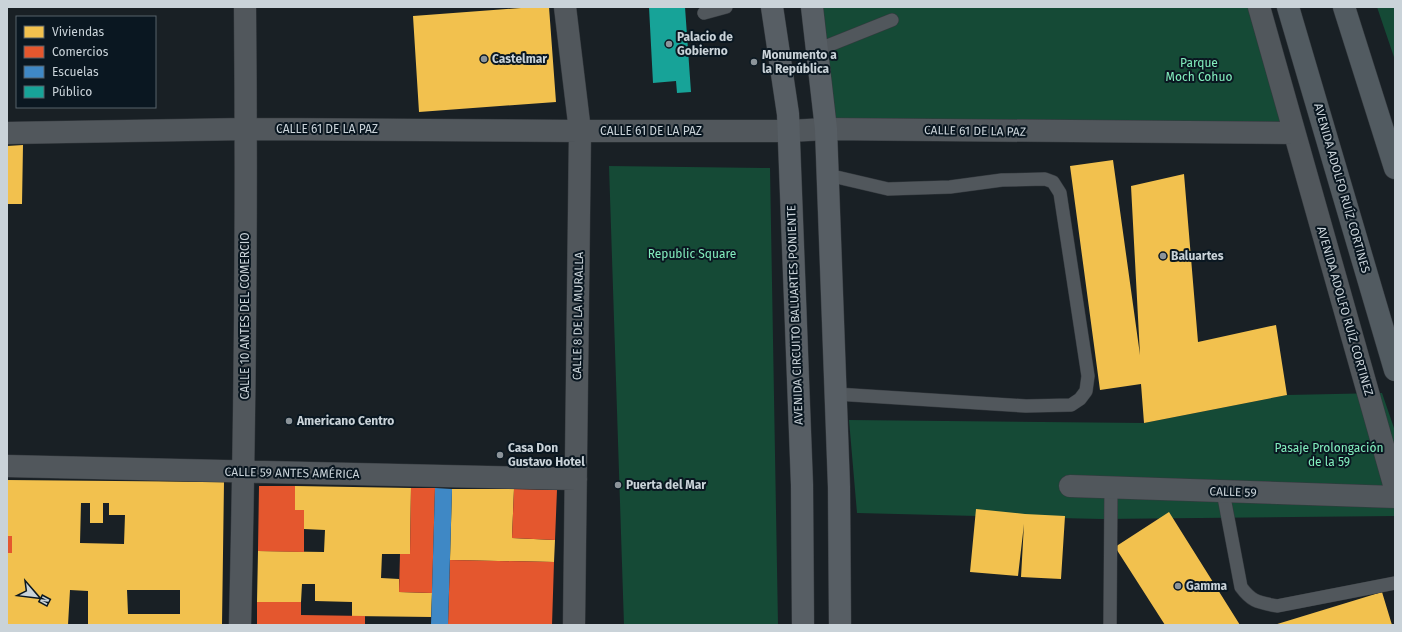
<svg xmlns="http://www.w3.org/2000/svg" width="1402" height="632" font-family="'Fira Sans',sans-serif">
<style>
.green{fill:#154a36}
.homes{fill:#f2c14e;fill-rule:evenodd}
.shops{fill:#e4572e}
.schools{fill:#3f88c5}
.public{fill:#17a398}
.lines{fill:none;stroke-linecap:round;stroke-linejoin:round}
.lane-casing{stroke:#353a3f;stroke-width:14}
.street-casing{stroke:#353a3f;stroke-width:23}
.secondary-casing{stroke:#353a3f;stroke-width:23}
.primary-casing{stroke:#353a3f;stroke-width:23}
.lane{stroke:#51575c;stroke-width:13}
.street{stroke:#51575c;stroke-width:22}
.secondary{stroke:#575e64;stroke-width:22}
.primary{stroke:#525b61;stroke-width:22}
.poi-dot{fill:#8c949a;stroke:#0a1721;stroke-width:1.5}
.labels{text-anchor:middle;stroke-width:4;stroke-linejoin:round;paint-order:stroke}
.poi-label{font-size:12px;font-weight:bold;fill:#cad3d9;stroke:#0a1721;text-anchor:start}
.park-label{font-size:12px;fill:#82edbd;stroke:#0a1721}
.street-label{font-size:12px;fill:#cad3d9;stroke:#0a1721}
</style>
<rect width="100%" height="100%" fill="#192025"/>
<path class="green" d="M805 7H1259L1294 133 826 129Z
M1377 7H1395V60Z
M609 166 770 168 778 625H624Z
M1382 393 1395 431V516L1102 519 857 513 849 420 1144 423 1287 395Z"/>
<path class="homes" d="M534 7H549L556 102 419 112 413 16Z
M23 145 22 204H7V146Z
M1113 160 1140 355 1131 186 1184 174 1198 342 1276 325 1287 395 1144 423 1141 384 1100 390 1070 166Z
M7 480 224 482 222 625H88V591L70 590 68 625H7V553H12V536H7ZM81 503H90V523H103V503H109V515H125L124 544 80 543ZM127 590H180V614H128Z
M295 486 411 488 410 554H382L381 578 399 579V592L432 593 431 617 352 616V602L315 601V584H302L301 602H257L258 551 324 552 325 530 304 529V510H295Z
M452 489H514L512 538 555 540 554 562 450 560Z
M976 509 1025 514 1065 516 1061 579 1021 577 1024 524 1018 576 970 572Z
M1169 512 1240 625H1165L1115 547Z
M1382 592 1392 625H1274Z"/>
<path class="shops" d="M259 486H295V510H304V552L258 551Z
M411 488H435L432 593 399 592 400 554H410Z
M514 489 557 490 555 540 512 538Z
M7 536H12V553H7Z
M450 560 554 562 552 625H448Z
M257 602H301V615L365 616V625H257Z"/>
<path class="schools" d="M435 488 452 489 448 625H431Z"/>
<path class="public" d="M649 7H685L691 92 677 93 676 81 653 83Z"/>
<g class="lines">
<defs>
<path id="lane" d="M704 13 726 7
M817 50 892 20
M828 175 888 189 950 187 1002 180 1045 179 1053 182 1060 193 1088 376 1086 391 1080 399 1071 405 1026 406 836 394
M1223 492 1241 587C1252 602 1258 602 1277 606L1395 583
M1110 625 1111 488"/>
<path id="street" d="M565 7 580 131 574 625
M1259 7 1395 488
M7 133 246 129 580 131H789L826 129 1294 133
M7 466 576 479
M1070 486 1395 497
M240 625C245 419 247 213 245 7"/>
<path id="secondary" d="M772 7 788 114 802 485 803 625
M812 7 826 129 839 487 840 625"/>
<path id="primary" d="M1288 7 1395 370
M1344 7 1395 168"/>
</defs>
<use href="#lane" class="lane-casing"/>
<use href="#street" class="street-casing"/>
<use href="#secondary" class="secondary-casing"/>
<use href="#primary" class="primary-casing"/>
<use href="#lane" class="lane"/>
<use href="#street" class="street"/>
<use href="#secondary" class="secondary"/>
<use href="#primary" class="primary"/>
</g>
<g class="poi-dot">
<circle cx="669" cy="44" r="4"/>
<circle cx="484" cy="59" r="4"/>
<circle cx="754" cy="62" r="4"/>
<circle cx="1163" cy="256" r="4"/>
<circle cx="289" cy="421" r="4"/>
<circle cx="500" cy="455" r="4"/>
<circle cx="618" cy="485" r="4"/>
<circle cx="1178" cy="586" r="4"/>
</g>
<g class="labels">
<g class="poi-label">
<text x="677" y="41">Palacio de<tspan x="677" dy="14">Gobierno</tspan></text>
<text x="762" y="59">Monumento a<tspan x="762" dy="14">la República</tspan></text>
<text x="492" y="63">Castelmar</text>
<text x="1171" y="260">Baluartes</text>
<text x="297" y="425">Americano Centro</text>
<text x="508" y="452">Casa Don<tspan x="508" dy="14">Gustavo Hotel</tspan></text>
<text x="626" y="489">Puerta del Mar</text>
<text x="1186" y="590">Gamma</text>
</g>
<g class="park-label">
<text x="1199" y="67">Parque<tspan x="1199" dy="14">Moch Cohuo</tspan></text>
<text x="692" y="258">Republic Square</text>
<text x="1329" y="452">Pasaje Prolongación<tspan x="1329" dy="14">de la 59</tspan></text>
</g>
<g class="street-label">
<text x="327" y="133">CALLE 61 DE LA PAZ</text>
<text x="651" y="135">CALLE 61 DE LA PAZ</text>
<text transform="translate(975 131) rotate(1)" y="4">CALLE 61 DE LA PAZ</text>
<text transform="translate(1342 188) rotate(74)" y="4">AVENIDA ADOLFO RUÍZ CORTINES</text>
<text transform="translate(1345 311) rotate(74)" y="4">AVENIDA ADOLFO RUÍZ CORTINEZ</text>
<text transform="translate(795 315) rotate(-92)" y="4">AVENIDA CIRCUITO BALUARTES PONIENTE</text>
<text transform="translate(245 316) rotate(-90)" y="4">CALLE 10 ANTES DEL COMERCIO</text>
<text transform="translate(578 316) rotate(-89)" y="4">CALLE 8 DE LA MURALLA</text>
<text transform="translate(292 473) rotate(1)" y="4">CALLE 59 ANTES AMÉRICA</text>
<text transform="translate(1233 492) rotate(2)" y="4">CALLE 59</text>
</g>
</g>
<rect width="1402" height="632" fill="none" stroke="#cad3d9" stroke-width="16"/>
<rect x="16" y="16" width="140" height="92" fill="#0a1721" stroke="#57626b"/>
<rect x="24" y="26" width="20" height="12" fill="#f2c14e" stroke="#57626b"/>
<text x="52" y="36" font-size="12" fill="#cad3d9">Viviendas</text>
<rect x="24" y="46" width="20" height="12" fill="#e4572e" stroke="#57626b"/>
<text x="52" y="56" font-size="12" fill="#cad3d9">Comercios</text>
<rect x="24" y="66" width="20" height="12" fill="#3f88c5" stroke="#57626b"/>
<text x="52" y="76" font-size="12" fill="#cad3d9">Escuelas</text>
<rect x="24" y="86" width="20" height="12" fill="#17a398" stroke="#57626b"/>
<text x="52" y="96" font-size="12" fill="#cad3d9">Público</text>
<g transform="translate(36 596) rotate(118)" stroke="#0a1721" stroke-width="3" paint-order="stroke">
<path d="M0-3L7 15L0 10L-7 15Z" fill="#cad3d9"/>
<text y="-6" font-size="11" font-weight="bold" text-anchor="middle" fill="#cad3d9">N</text>
</g>
</svg>
